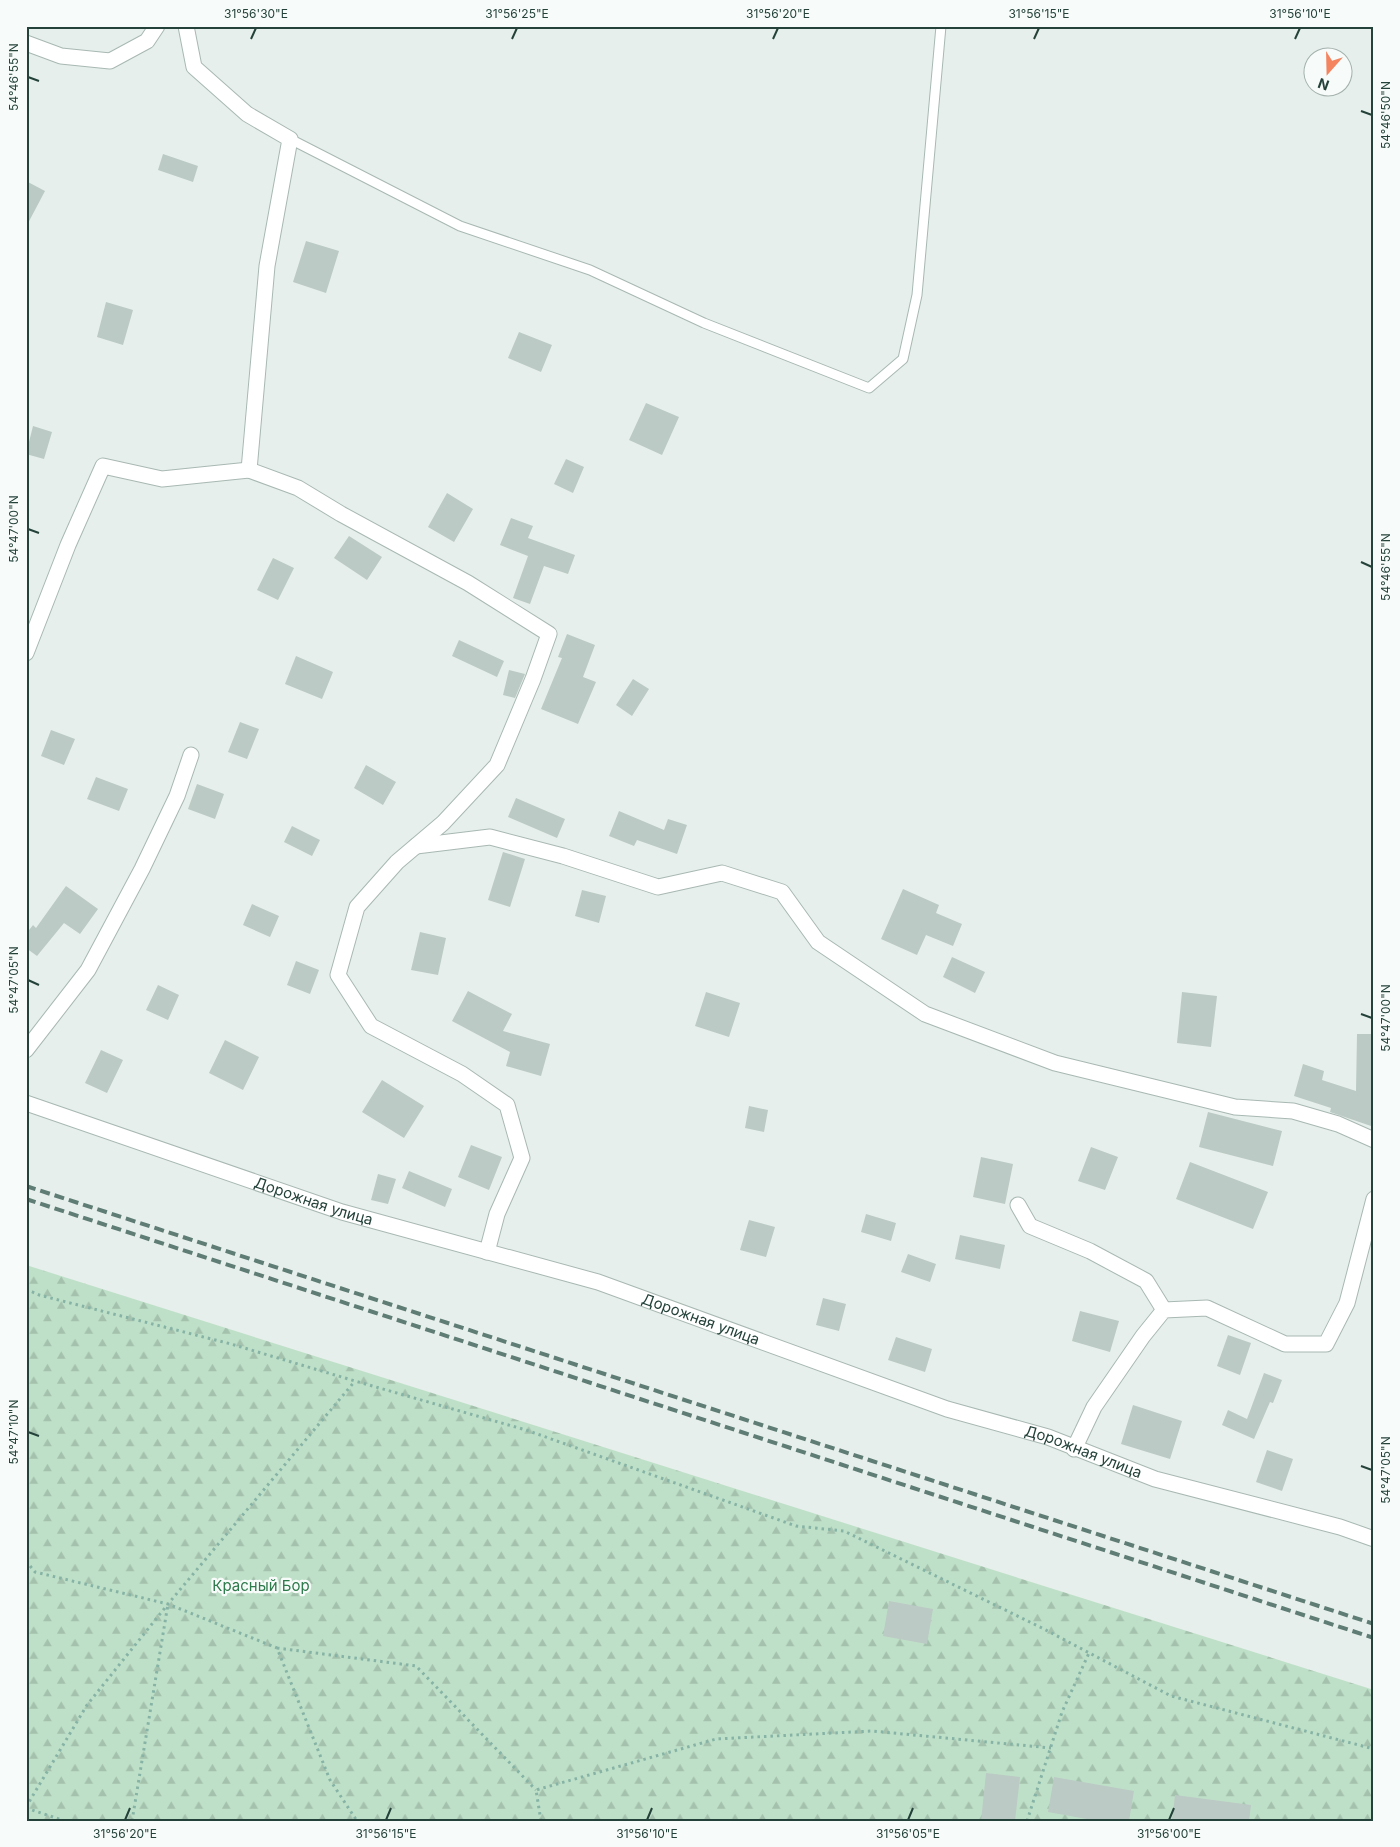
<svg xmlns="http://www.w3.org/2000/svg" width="1400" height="1847" font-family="Inter,sans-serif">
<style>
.forest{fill:url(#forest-firs)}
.building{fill:#bbcac4}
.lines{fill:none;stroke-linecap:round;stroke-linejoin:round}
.service-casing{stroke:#a8b8b2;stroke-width:11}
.minor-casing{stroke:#a8b8b2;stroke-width:17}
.path{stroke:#86b3a5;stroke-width:3;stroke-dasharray:2.5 4;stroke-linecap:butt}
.service{stroke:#fff;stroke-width:9}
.minor{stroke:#fff;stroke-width:15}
.rail{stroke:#5f7d75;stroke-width:4;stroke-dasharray:10 5;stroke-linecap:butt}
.ticks{fill:none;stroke:#24423a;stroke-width:2}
.labels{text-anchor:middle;stroke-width:4.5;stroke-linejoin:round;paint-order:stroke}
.street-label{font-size:15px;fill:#24423a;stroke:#f7fbf9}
.park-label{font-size:15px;fill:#2d7a4b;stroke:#f7fbf9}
.neatline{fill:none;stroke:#24423a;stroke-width:2}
.ticks-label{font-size:12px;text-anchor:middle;fill:#24423a}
</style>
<defs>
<pattern id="forest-firs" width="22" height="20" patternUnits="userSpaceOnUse" patternTransform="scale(1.25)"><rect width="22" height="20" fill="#bfe0c8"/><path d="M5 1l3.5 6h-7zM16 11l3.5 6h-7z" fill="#a4c1ad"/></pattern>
</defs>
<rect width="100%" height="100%" fill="#e6efeb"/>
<path class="forest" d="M26 1265 1374 1690V1821H26Z"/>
<path class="building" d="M163 154 198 166 193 182 158 170Z
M26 181 45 191 26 227Z
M306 241 339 251 326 293 293 282Z
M106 302 133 310 123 345 97 337Z
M519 332 552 345 541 372 508 358Z
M646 403 679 417 662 455 629 440Z
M33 426 52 432 44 459 26 454Z
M566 459 584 467 573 493 554 484Z
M447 493 473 509 454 542 428 527Z
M511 518 533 526 528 538 575 555 568 574 544 566 530 604 513 598 528 556 500 545Z
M349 536 382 557 367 580 334 558Z
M273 558 294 568 278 600 257 590Z
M567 634 595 645 583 677 596 682 578 724 541 709 562 658 558 657Z
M459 640 504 661 497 677 452 656Z
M296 656 333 672 322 699 285 684Z
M509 670 525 674 515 698 503 695Z
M633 679 649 689 632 716 616 705Z
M240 722 259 729 247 759 228 752Z
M51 730 75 739 64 765 41 756Z
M366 765 396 782 383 805 354 788Z
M96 777 128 789 119 811 87 799Z
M197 784 224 794 215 819 188 809Z
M516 798 565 819 557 838 508 817Z
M619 811 664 830 668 819 687 825 677 854 637 840 634 846 609 836Z
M292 826 320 840 312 856 284 842Z
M503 852 525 859 510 907 488 900Z
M66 886 98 909 80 934 64 923 37 956 26 948V934L33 925 36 928Z
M903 889 939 905 936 913 962 924 953 946 926 935 917 955 881 939Z
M582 890 606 896 599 923 575 916Z
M252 904 279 916 270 937 243 925Z
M420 932 446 938 438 975 411 970Z
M952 957 985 972 975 993 943 977Z
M296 961 319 970 310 994 287 985Z
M158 985 179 995 168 1020 146 1010Z
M468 991 512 1014 503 1031 550 1044 541 1076 506 1066 510 1052 452 1021Z
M706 992 740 1003 729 1037 695 1026Z
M1182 992 1217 996 1211 1047 1177 1043Z
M1357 1034H1374V1118L1371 1126 1330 1112 1331 1108 1294 1096 1303 1064 1324 1071 1322 1080 1356 1091Z
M225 1040 259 1057 243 1090 209 1073Z
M101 1050 123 1060 107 1093 85 1083Z
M382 1080 424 1106 404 1138 362 1112Z
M749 1106 768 1110 764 1132 745 1128Z
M1208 1112 1282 1131 1273 1166 1199 1147Z
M471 1145 502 1157 489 1190 458 1177Z
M1091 1147 1118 1157 1105 1190 1078 1181Z
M981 1157 1013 1164 1005 1204 973 1197Z
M1190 1162 1268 1192 1253 1229 1176 1199Z
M409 1171 452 1189 445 1207 402 1188Z
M378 1174 396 1179 388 1204 371 1200Z
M866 1214 896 1223 891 1241 861 1232Z
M749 1220 775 1227 766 1257 740 1250Z
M960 1235 1005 1245 1000 1269 955 1259Z
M908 1254 936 1264 930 1282 901 1272Z
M823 1298 846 1304 839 1331 816 1325Z
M1080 1311 1119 1321 1110 1352 1072 1341Z
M1228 1335 1251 1343 1240 1375 1217 1366Z
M896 1337 932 1349 925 1372 888 1360Z
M1264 1373 1282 1380 1273 1403 1270 1402 1254 1439 1222 1425 1228 1410 1247 1419Z
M1133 1405 1182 1421 1170 1459 1121 1444Z
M1267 1450 1293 1459 1282 1491 1256 1482Z
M889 1601 933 1609 927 1644 883 1636Z
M986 1773 1020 1777 1015 1821H981Z
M1054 1777 1134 1791 1129 1821H1098L1048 1812Z
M1175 1795 1251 1805 1249 1821H1172Z"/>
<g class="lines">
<defs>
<path id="service" d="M290 139 460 226 590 270 704 323 869 388 903 359 917 295 941 26"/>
<g id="minor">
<path d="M186 26 194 67 247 114 290 139 267 266 249 470 298 488 341 514 468 583 549 634 533 679 497 765 443 823 397 862 357 907 338 975 371 1026 462 1074 507 1105 522 1158 497 1214 487 1252"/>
<path d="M26 43 61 56 110 61 147 41 157 26"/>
<path d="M26 653 68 545 103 466 162 479 249 470"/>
<path d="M416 846 490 837 563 856 658 887 722 873 782 892 818 942 925 1014 1055 1063 1235 1107 1293 1111 1338 1124 1374 1140"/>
<path d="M26 1050 88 970 142 869 177 796 191 755"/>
<path id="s1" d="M26 1103 342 1212 598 1282 947 1409 1048 1437 1155 1479 1340 1527 1374 1539"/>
<path d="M1018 1205 1030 1226 1090 1251 1146 1281 1164 1310"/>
<path d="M1074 1449 1094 1407 1143 1336 1164 1310 1207 1308 1285 1344H1326L1347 1303 1374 1199"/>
</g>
</defs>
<use href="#service" class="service-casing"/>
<use href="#minor" class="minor-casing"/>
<path class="path" d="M26 1289 39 1295 231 1344 355 1381 526 1430 796 1526 844 1531 1042 1628 1171 1696 1374 1749
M26 1561 35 1572 168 1604 277 1648 330 1780 357 1821
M277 1648 416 1666 536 1790
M26 1807 87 1705 168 1604 355 1381
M26 1808 65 1821
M132 1821 168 1604
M541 1821 536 1790 716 1739 872 1731 1051 1748
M1027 1821 1062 1712 1089 1653"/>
<use href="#service" class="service"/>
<use href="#minor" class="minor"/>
<path class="rail" d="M26 1186 1374 1624
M26 1199 1374 1638"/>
</g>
<path class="ticks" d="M251 39 256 28M512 39 517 28M773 39 778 28M1034 39 1039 28M1295 39 1300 28M28 77 39 81M1361 111 1372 115M28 529 39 533M1361 562 1372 567M28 980 39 985M1361 1014 1372 1018M28 1432 39 1436M1361 1466 1372 1470M125 1820 130 1808M386 1820 391 1808M647 1820 652 1808M908 1820 913 1808M1169 1820 1174 1808"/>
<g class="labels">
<g class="street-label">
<text dy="5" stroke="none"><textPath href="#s1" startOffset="304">Дорожная улица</textPath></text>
<text dy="5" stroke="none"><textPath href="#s1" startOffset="709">Дорожная улица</textPath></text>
<text dy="5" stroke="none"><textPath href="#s1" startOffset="1114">Дорожная улица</textPath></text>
</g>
<g class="park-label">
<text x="261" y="1591">Красный Бор</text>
</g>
</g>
<rect width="1400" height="1847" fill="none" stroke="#f7fbf9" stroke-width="55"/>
<g transform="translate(1328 72) rotate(200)"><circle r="24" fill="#f7fbf9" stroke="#a3b1ad"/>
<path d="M0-4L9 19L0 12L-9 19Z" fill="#f4845f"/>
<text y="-8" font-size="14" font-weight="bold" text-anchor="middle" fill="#24423a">N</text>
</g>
<rect x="28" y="28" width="1344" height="1792" class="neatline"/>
<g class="ticks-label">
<text x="256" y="18">31°56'30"E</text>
<text x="517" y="18">31°56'25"E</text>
<text x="778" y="18">31°56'20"E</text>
<text x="1039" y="18">31°56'15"E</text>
<text x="1300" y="18">31°56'10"E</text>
<text transform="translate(14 77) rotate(-90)" y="4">54°46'55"N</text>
<text transform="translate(1386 115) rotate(-90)" y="4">54°46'50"N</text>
<text transform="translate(14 529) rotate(-90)" y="4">54°47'00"N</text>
<text transform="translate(1386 567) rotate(-90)" y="4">54°46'55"N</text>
<text transform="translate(14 980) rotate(-90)" y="4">54°47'05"N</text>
<text transform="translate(1386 1018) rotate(-90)" y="4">54°47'00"N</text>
<text transform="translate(14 1432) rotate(-90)" y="4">54°47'10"N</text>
<text transform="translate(1386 1470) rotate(-90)" y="4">54°47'05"N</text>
<text x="125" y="1838">31°56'20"E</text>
<text x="386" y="1838">31°56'15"E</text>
<text x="647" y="1838">31°56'10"E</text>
<text x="908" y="1838">31°56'05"E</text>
<text x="1169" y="1838">31°56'00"E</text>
</g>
</svg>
